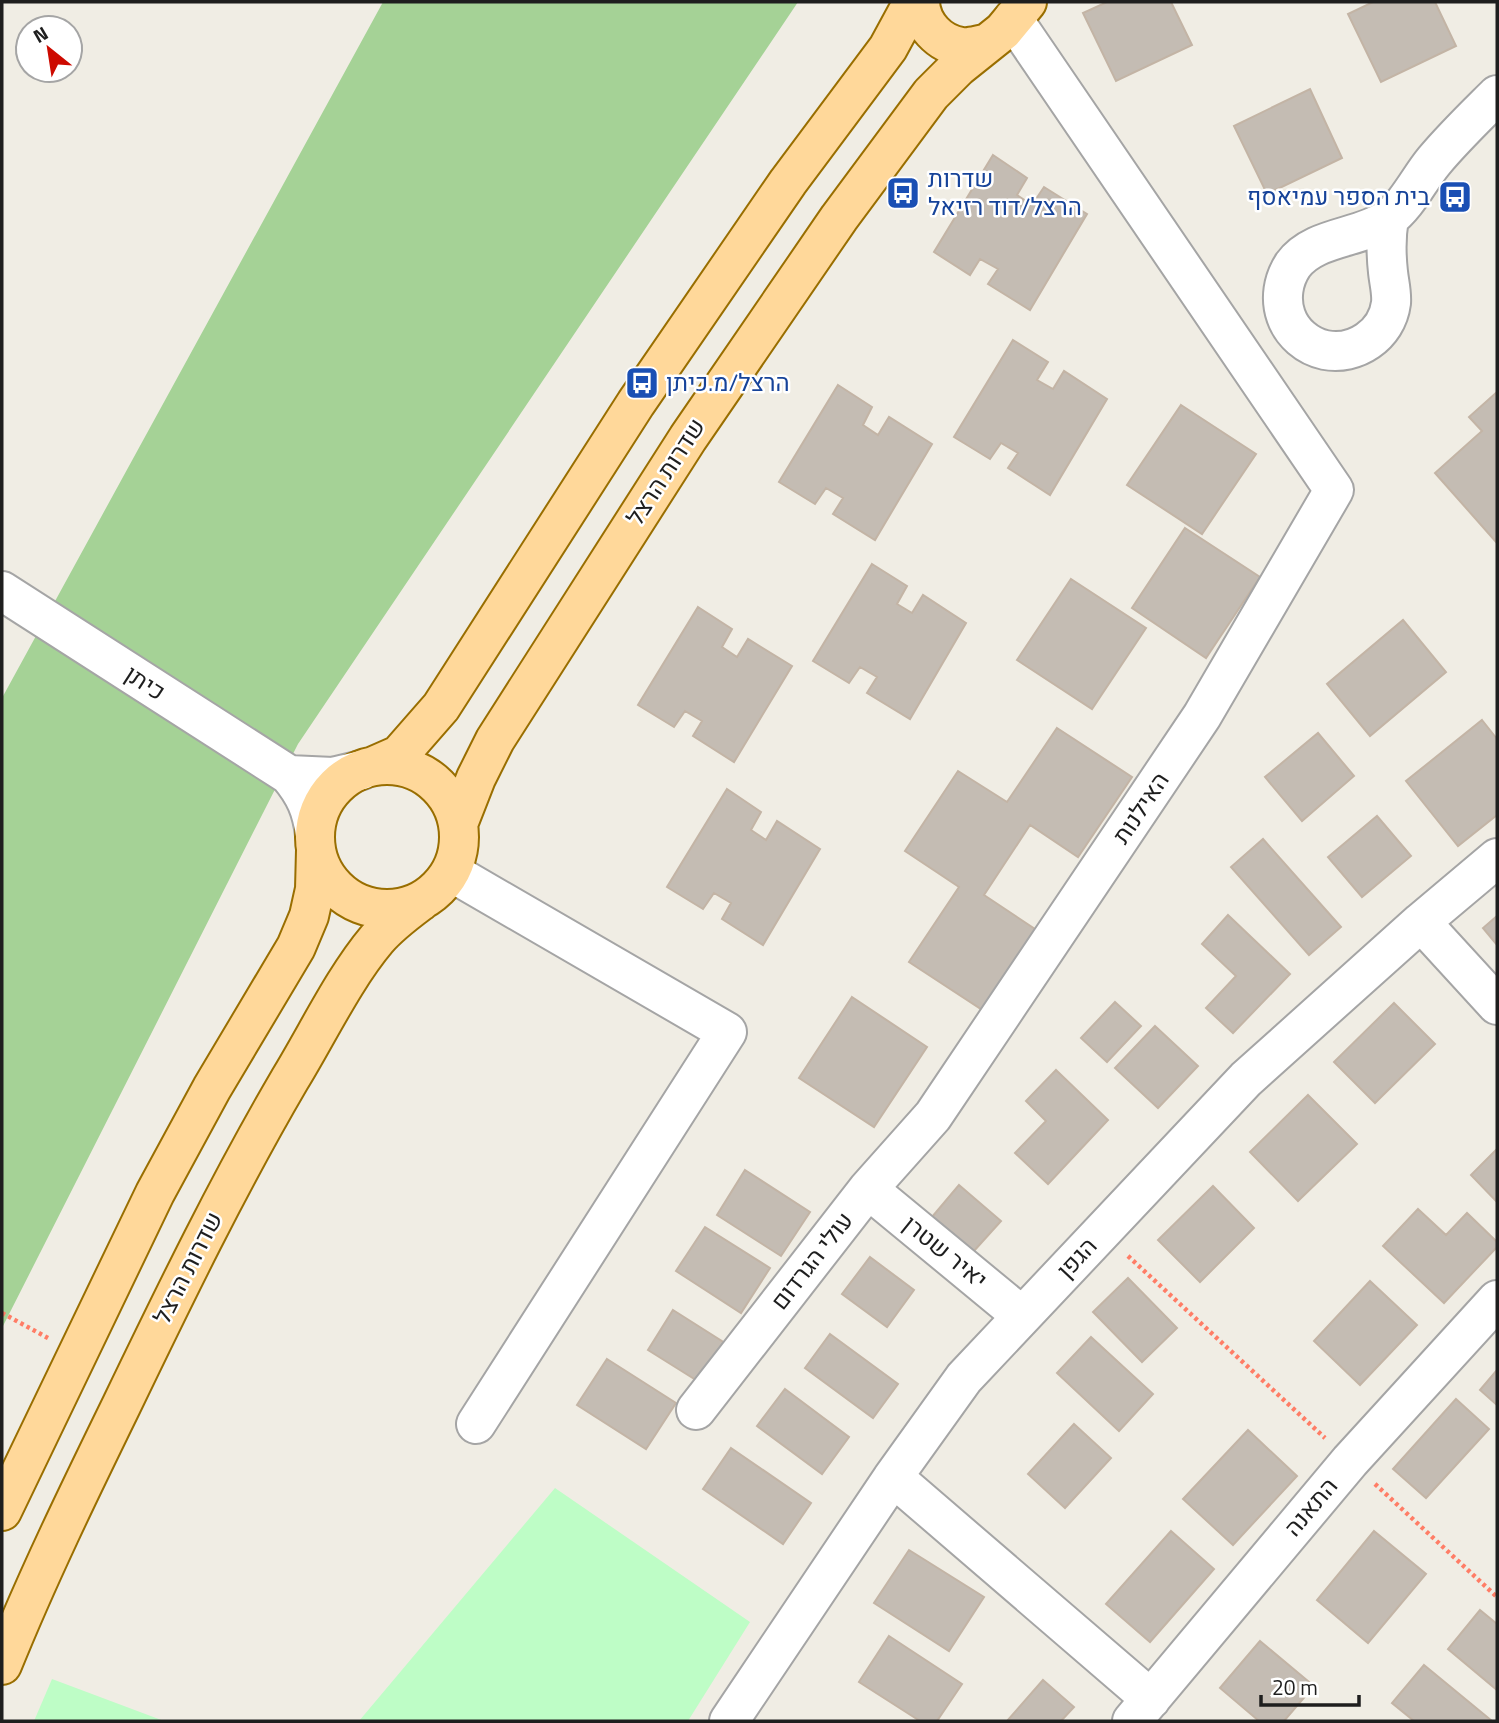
<svg xmlns="http://www.w3.org/2000/svg" width="1499" height="1723" font-family="'Titillium Web',Heebo,sans-serif">
<style>
.forest{fill:#a5d296}
.park{fill:#befdc6}
.building{fill:#c4bcb3;stroke:#c3b4a5;stroke-width:2}
.lines{fill:none;stroke-linecap:round;stroke-linejoin:round}
.minor-casing{stroke:#a5a5a5;stroke-width:42}
.major-casing{stroke:#996e00;stroke-width:42}
.path{stroke:#ff7d66;stroke-width:4.5;stroke-dasharray:3.5 3.5;stroke-linecap:butt}
.minor{stroke:#fff;stroke-width:38}
.major{stroke:#ffd89a;stroke-width:38}
.labels{text-anchor:middle;stroke-width:5;stroke-linejoin:round;paint-order:stroke}
.transit-label{font-size:24px;fill:#164399;stroke:#fff;text-anchor:start}
.street-label{font-size:24px;fill:#1e1e1e;stroke:#fff}
</style>
<rect width="100%" height="100%" fill="#f0ede4"/>
<path class="forest" d="M383 2H798L298 744 2 1328V698Z"/>
<path class="park" d="M555 1488 750 1622 688 1721H359Z
M52 1679 164 1721H34Z"/>
<path class="building" d="M1107 2H1171L1192 45 1116 81 1083 13Z
M1373 2H1435L1456 46 1381 82 1348 14Z
M1310 89 1342 158 1267 194 1234 126Z
M993 155 1027 178 1017 195 1032 205 1044 187 1087 214 1030 310 988 284 998 269 980 259 970 275 934 252Z
M1013 340 1048 362 1037 380 1053 389 1064 371 1107 399 1050 495 1008 468 1018 453 1001 443 990 459 954 437Z
M838 385 872 407 863 425 878 435 889 417 932 444 875 540 833 514 843 498 826 488 815 504 779 482Z
M1497 392V543L1435 473 1482 431 1469 417Z
M1181 405 1256 454 1202 534 1127 485Z
M1185 528 1260 577 1206 658 1132 608Z
M872 564 907 586 897 604 912 613 923 595 966 623 910 719 867 693 877 677 860 667 849 683 813 661Z
M1071 579 1146 628 1092 709 1017 660Z
M698 607 732 629 722 647 737 657 748 639 792 666 734 762 693 736 702 721 685 711 674 727 638 705Z
M1403 620 1446 672 1370 736 1327 684Z
M1482 720 1497 739V815L1458 846 1406 781Z
M1057 728 1132 777 1078 857 1030 825 984 895 1038 931 984 1011 909 962 959 887 905 851 958 771 1007 802Z
M1318 733 1354 776 1302 821 1265 777Z
M727 789 761 812 751 830 766 840 777 821 820 849 763 945 722 919 731 903 714 893 703 909 667 887Z
M1377 816 1411 856 1362 897 1328 857Z
M1263 839 1341 927 1309 955 1231 867Z
M1228 915 1290 974 1233 1033 1206 1008 1236 976 1202 944Z
M1497 916V945L1483 928Z
M852 997 927 1047 874 1127 799 1078Z
M1115 1002 1141 1026 1107 1062 1081 1038Z
M1394 1003 1435 1044 1375 1103 1334 1062Z
M1155 1026 1198 1066 1158 1108 1115 1068Z
M1056 1070 1108 1120 1048 1184 1015 1153 1046 1121 1026 1101Z
M1308 1095 1357 1144 1298 1201 1250 1152Z
M1497 1149V1202L1471 1175Z
M745 1170 810 1212 781 1256 717 1215Z
M959 1185 1001 1221 973 1252 932 1217Z
M1213 1186 1254 1228 1200 1282 1158 1240Z
M1418 1209 1446 1235 1467 1213 1497 1242V1247L1444 1303 1383 1246Z
M705 1227 770 1268 741 1313 676 1271Z
M870 1257 914 1290 887 1327 842 1294Z
M1128 1278 1177 1328 1142 1362 1093 1312Z
M1370 1281 1417 1325 1360 1385 1314 1341Z
M673 1310 725 1343 699 1382 648 1350Z
M830 1334 898 1384 873 1418 805 1368Z
M1091 1337 1153 1394 1119 1431 1057 1373Z
M607 1359 676 1403 646 1449 577 1405Z
M1497 1370V1405L1480 1390Z
M785 1389 849 1437 822 1474 757 1426Z
M1456 1399 1489 1429 1426 1498 1393 1469Z
M1074 1424 1111 1458 1065 1508 1028 1474Z
M1248 1430 1297 1476 1233 1545 1183 1499Z
M731 1448 811 1503 783 1544 703 1489Z
M1171 1531 1214 1569 1150 1642 1106 1604Z
M1374 1531 1426 1574 1368 1643 1317 1600Z
M909 1550 984 1597 949 1651 874 1603Z
M1480 1610 1497 1624V1690L1448 1649Z
M889 1636 962 1684 937 1721H920L859 1682Z
M1260 1641 1314 1686 1284 1721H1259L1220 1688Z
M1424 1665 1492 1721H1414L1392 1703Z
M1043 1680 1074 1707 1061 1721H1007Z"/>
<g class="lines">
<defs>
<path id="minor" d="M1389 218C1386 235 1386 254 1388 272 1389 282 1392 293 1391 303 1387 335 1355 356 1325 350 1307 346 1292 333 1286 316 1280 299 1283 280 1293 265 1314 236 1360 239 1388 219 1408 204 1419 179 1434 161 1454 137 1476 116 1497 95
M2 591 289 775C305 794 312 810 315 835
M289 775 333 777 362 770
M451 872 727 1032 476 1424
M1421 922 1497 1005
M868 1189 1022 1316
M696 1410 868 1189 933 1116 1202 716 1334 490 1013 19
M893 1477 1151 1699
M729 1721 893 1477 964 1378 1246 1079 1421 922 1497 858
M1132 1721 1350 1461 1497 1300"/>
<path id="major" d="M920 2C921 24 939 44 962 47 969 48 978 45 985 44
M315 837a72 72 0 1 1 144 0a72 72 0 1 1-144 0Z
M374 766 399 755 441 707 636 403 788 182 888 48 913 2
M458 824 476 778 495 740 688 438 839 218 931 94 958 67 1003 31 1027 2
M2 1511 155 1193 212 1088 296 947 309 916 315 889 316 850
M2 1665C38 1576 80 1490 122 1404 175 1294 228 1185 290 1079 317 1035 344 978 377 939 390 924 405 913 421 901"/>
</defs>
<use href="#minor" class="minor-casing"/>
<use href="#major" class="major-casing"/>
<path class="path" d="M1128 1256 1325 1438
M2 1313 48 1338
M1375 1484 1497 1597"/>
<use href="#minor" class="minor"/>
<use href="#major" class="major"/>
</g>
<defs>
<symbol id="bus-square" viewBox="-11 -11 22 22"><rect x="-9" y="-9" width="18" height="18" rx="4" fill="#1a4fb4" stroke="#fff"/><path d="M-5-6H5V4H4V6H2V4H-2V6H-4V4H-5ZM-3.5-4V0h7V-4ZM-3.5 1.2v1.5H-2V1.2ZM2 1.2v1.5H3.5V1.2Z" fill="#fff"/></symbol>
</defs>
<g fill-rule="evenodd">
<use href="#bus-square" x="884" y="174" width="38" height="38"/>
<use href="#bus-square" x="1436" y="178" width="38" height="38"/>
<use href="#bus-square" x="623" y="364" width="38" height="38"/>
</g>
<g class="labels">
<g class="transit-label">
<text x="928" y="187">שדרות<tspan x="928" dy="28">הרצל/דוד רזיאל</tspan></text>
<text x="1430" y="205" text-anchor="end">בית הספר עמיאסף</text>
<text x="666" y="391">הרצל/מ.כיתן</text>
</g>
<g class="street-label">
<text transform="translate(666 472) rotate(-57)" y="8">שדרות הרצל</text>
<text transform="translate(145 683) rotate(33)" y="8">כיתן</text>
<text transform="translate(1141 808) rotate(-56)" y="8">האילנות</text>
<text transform="translate(945 1252) rotate(39)" y="8">יאיר שטרן</text>
<text transform="translate(1077 1258) rotate(-47)" y="8">הגפן</text>
<text transform="translate(812 1261) rotate(-52)" y="8">עולי הגרדום</text>
<text transform="translate(188 1268) rotate(-63)" y="8">שדרות הרצל</text>
<text transform="translate(1311 1507) rotate(-50)" y="8">התאנה</text>
</g>
</g>
<rect width="1499" height="1723" fill="none" stroke="#1e1e1e" stroke-width="7"/>
<g transform="translate(49 49) rotate(330)"><circle r="33" fill="#ffffff" stroke="#a5a5a5" stroke-width="2"/>
<path d="M0-5L12 26L0 18L-12 26Z" fill="#cd0a00"/>
<text y="-10" font-size="19" font-weight="bold" text-anchor="middle" fill="#1e1e1e">N</text>
</g>
<path d="M1261 1695v10h98v-10" fill="none" stroke="#1e1e1e" stroke-width="3.5"/>
<text x="1272" y="1695" font-size="21" fill="#1e1e1e" stroke="#ffffff" stroke-width="5" paint-order="stroke">20 m</text>
</svg>
